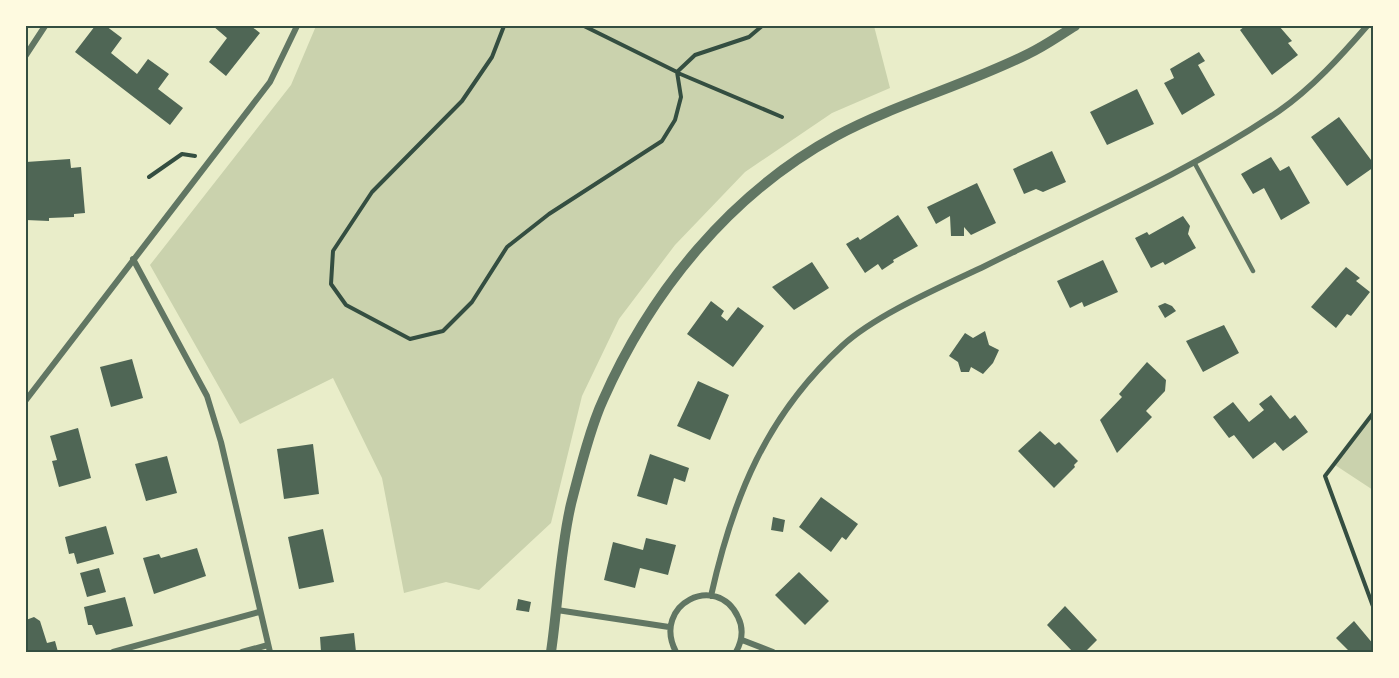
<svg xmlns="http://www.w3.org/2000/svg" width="1399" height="678" font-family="Rubik,sans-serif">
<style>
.green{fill:#cad2ad}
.building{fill:#4f6655}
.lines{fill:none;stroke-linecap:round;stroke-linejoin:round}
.path{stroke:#344e41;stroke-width:4}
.service{stroke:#617663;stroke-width:4.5}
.minor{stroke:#617663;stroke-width:6}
.tertiary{stroke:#617663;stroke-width:10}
.neatline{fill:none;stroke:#344e41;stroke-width:2}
</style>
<rect width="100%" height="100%" fill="#e9edc9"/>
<path class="green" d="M316 26H874L890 88 832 113 745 172 675 245 619 319 582 396 551 523 479 590 446 582 404 593 382 478 333 378 240 424 150 265 291 85Z
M1373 411V490L1335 465Z"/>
<path class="building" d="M95 26H106L122 38 111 53 137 74 148 59 169 74 158 89 183 108 170 125 75 52Z
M213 26H251L260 33 226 76 209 62 227 38Z
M1245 26H1279L1292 41 1288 43 1298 55 1272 75 1240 30Z
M1199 52 1205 61 1198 65 1215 95 1182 115 1164 83 1174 78 1170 69Z
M1137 89 1154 124 1107 145 1090 112Z
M1339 117 1374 164V167L1347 186 1311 137Z
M1052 151 1066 182 1043 192 1036 189 1024 194 1013 169Z
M1271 157 1280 171 1289 166 1310 203 1281 220 1264 188 1253 194 1241 174Z
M70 159 71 168 81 167 85 213 74 214V217L49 218V221L26 220V162Z
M977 183 996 223 971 235 964 227V236H951L950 216 936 224 927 207Z
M898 215 918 246 893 260 894 262 882 270 878 264 865 273 846 244 858 237 860 240Z
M1183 216 1190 226 1188 234 1196 248 1165 265 1163 262 1151 268 1135 238 1147 232 1149 235Z
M1103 260 1118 292 1084 307 1082 302 1070 308 1057 281Z
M812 262 829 288 794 310 772 287Z
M1346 267 1360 278 1356 281 1370 292 1351 316 1347 314 1336 328 1311 307Z
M711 301 724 311 721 316 727 321 738 307 764 326 733 367 687 334Z
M1165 303 1172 306 1176 311 1165 318 1158 306Z
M1224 325 1239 353 1203 372 1186 341Z
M985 331 989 345 999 350 993 363 983 374 971 367 969 372H961L958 362 949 356 965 333 973 338Z
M132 359 143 398 111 407 100 367Z
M1147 362 1166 380 1165 391 1146 411 1152 417 1117 453 1100 420 1122 397 1119 394Z
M698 381 729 395 710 440 677 426Z
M1271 395 1290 419 1295 415 1308 432 1283 451 1275 442 1253 459 1234 435 1229 438 1213 417 1233 402 1249 422 1264 410 1259 404Z
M78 428 91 478 59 487 52 461 57 460 50 436Z
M1040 431 1055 445 1059 442 1078 461 1074 465 1075 467 1054 488 1018 451Z
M313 444 319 494 284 499 277 449Z
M650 454 689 468 685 482 674 478 667 505 637 496Z
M167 456 177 493 146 501 135 464Z
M821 497 858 524 846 540 842 537 831 552 799 527Z
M773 517 785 520 783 532 771 530Z
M106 526 114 554 77 564 74 553 69 554 65 537Z
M323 529 334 582 299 589 288 537Z
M646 538 676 545 668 575 640 568 635 588 604 580 613 542 643 550Z
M197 548 206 576 154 594 143 558 159 554 161 558Z
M99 568 106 592 87 597 80 573Z
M799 572 829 601 805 625 775 595Z
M125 597 133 626 96 635 92 625H88L84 607Z
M518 599 531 602 529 612 516 610Z
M1065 606 1097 640 1085 652H1073L1047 625Z
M34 617 40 621 47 643 55 641 58 652H26V620Z
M1354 621 1374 645V652H1350L1336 638Z
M354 633 356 652H321L320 637Z"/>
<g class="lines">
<path class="path" d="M504 26 492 57 462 101 372 192 333 251 331 284 346 305 410 339 443 331 472 302 507 247 549 214 662 141 675 120 681 97 677 72
M584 26 677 72 695 55 749 37 762 26
M678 73 782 117
M149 177 182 154 195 156
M1374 412 1325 476 1374 609"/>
<path class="service" d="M1194 162 1253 271"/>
<path class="minor" d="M26 55 45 26
M133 259 207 396 221 442 270 652
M26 400 270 82 297 26
M711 596C733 497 766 416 842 346 875 315 943 286 985 266 1083 217 1188 173 1279 111 1312 88 1341 56 1367 26
M557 610 669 627
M742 640 773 652
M113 652 259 612
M242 652 268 645
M676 652C651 604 717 572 738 617 744 629 742 641 736 652"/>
<path class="tertiary" d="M551 652C558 604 560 551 571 504 579 473 590 428 603 400 651 291 731 193 836 136 898 103 966 85 1028 54 1045 46 1060 35 1075 26"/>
</g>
<rect width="1399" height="678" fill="none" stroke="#fefae0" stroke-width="54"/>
<rect x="27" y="27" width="1345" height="624" class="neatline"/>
</svg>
